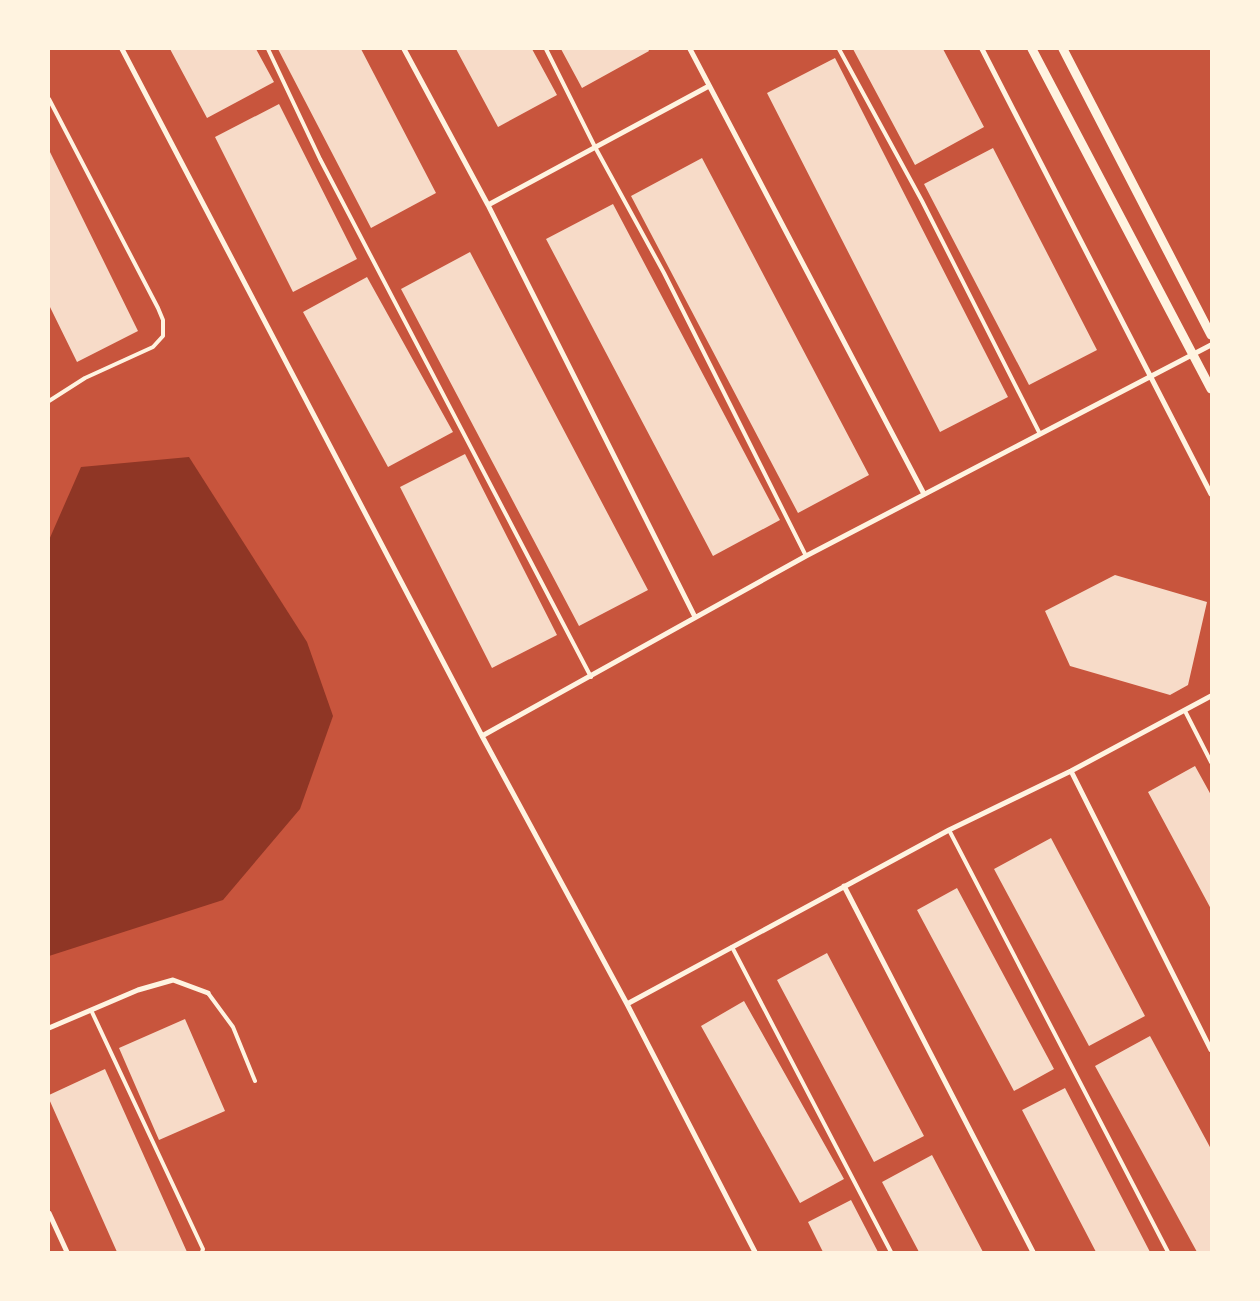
<svg xmlns="http://www.w3.org/2000/svg" width="1260" height="1301" font-family="'Zilla Slab',serif">
<style>
.water{fill:#8f3625}
.building{fill:#f7dbc8}
.lines{fill:none;stroke-linecap:round;stroke-linejoin:round}
.service{stroke:#fff3e0;stroke-width:4}
.minor{stroke:#fff3e0;stroke-width:5}
.tertiary{stroke:#fff3e0;stroke-width:9}
</style>
<rect width="100%" height="100%" fill="#c8553d"/>
<path class="water" d="M189 457 307 642 333 716 300 809 223 900 49 956V540L81 467Z"/>
<path class="building" d="M170 49H256L274 82 207 118Z
M278 49H361L436 193 371 228Z
M456 49H532L557 95 498 127Z
M561 49H648L649 51 582 88Z
M853 49H943L984 127 915 165Z
M835 58 1008 397 940 432 767 93Z
M279 104 357 259 293 292 215 137Z
M993 148 1097 350 1029 385 924 184Z
M49 150 138 331 77 362 49 305Z
M702 158 869 475 798 513 631 196Z
M613 204 780 520 713 556 546 239Z
M470 252 648 590 579 626 401 289Z
M367 277 453 432 388 467 303 312Z
M465 454 557 635 492 668 400 487Z
M1115 575 1207 602 1188 685 1170 695 1070 666 1045 611Z
M1195 766 1211 795V909L1148 792Z
M1051 838 1145 1016 1089 1046 994 869Z
M957 888 1054 1069 1014 1091 917 910Z
M827 953 924 1136 874 1162 777 980Z
M744 1001 844 1179 800 1203 701 1026Z
M185 1019 225 1111 159 1140 119 1048Z
M1150 1036 1211 1149V1252H1197L1095 1066Z
M105 1069 187 1252H117L49 1099V1095Z
M1065 1088 1150 1252H1096L1022 1110Z
M932 1155 983 1252H919L882 1182Z
M851 1200 878 1252H823L808 1222Z"/>
<g class="lines">
<path class="service" d="M268 49 320 159 591 677
M546 49 595 147 664 273 806 556
M839 49 922 201 1040 434
M49 99 158 308 163 320V336L153 347 85 378 49 401
M1185 711 1211 762
M949 830 1168 1252
M732 947 891 1252
M208 993 233 1027 255 1081
M91 1010 203 1249 202 1252"/>
<path class="minor" d="M122 49 482 736 627 1004 755 1252
M404 49 488 205 695 617
M690 49 924 494
M982 49 1211 494
M488 205 709 86
M482 736 806 556 1211 345
M1071 771 1211 1050
M844 886 1033 1252
M627 1004 949 830 1071 771 1211 696
M49 1028 138 990 173 980 208 993
M49 1213 67 1252"/>
<path class="tertiary" d="M1032 49 1211 389
M1063 49 1211 335"/>
</g>
<rect width="1260" height="1301" fill="none" stroke="#fff3e0" stroke-width="100"/>
</svg>
